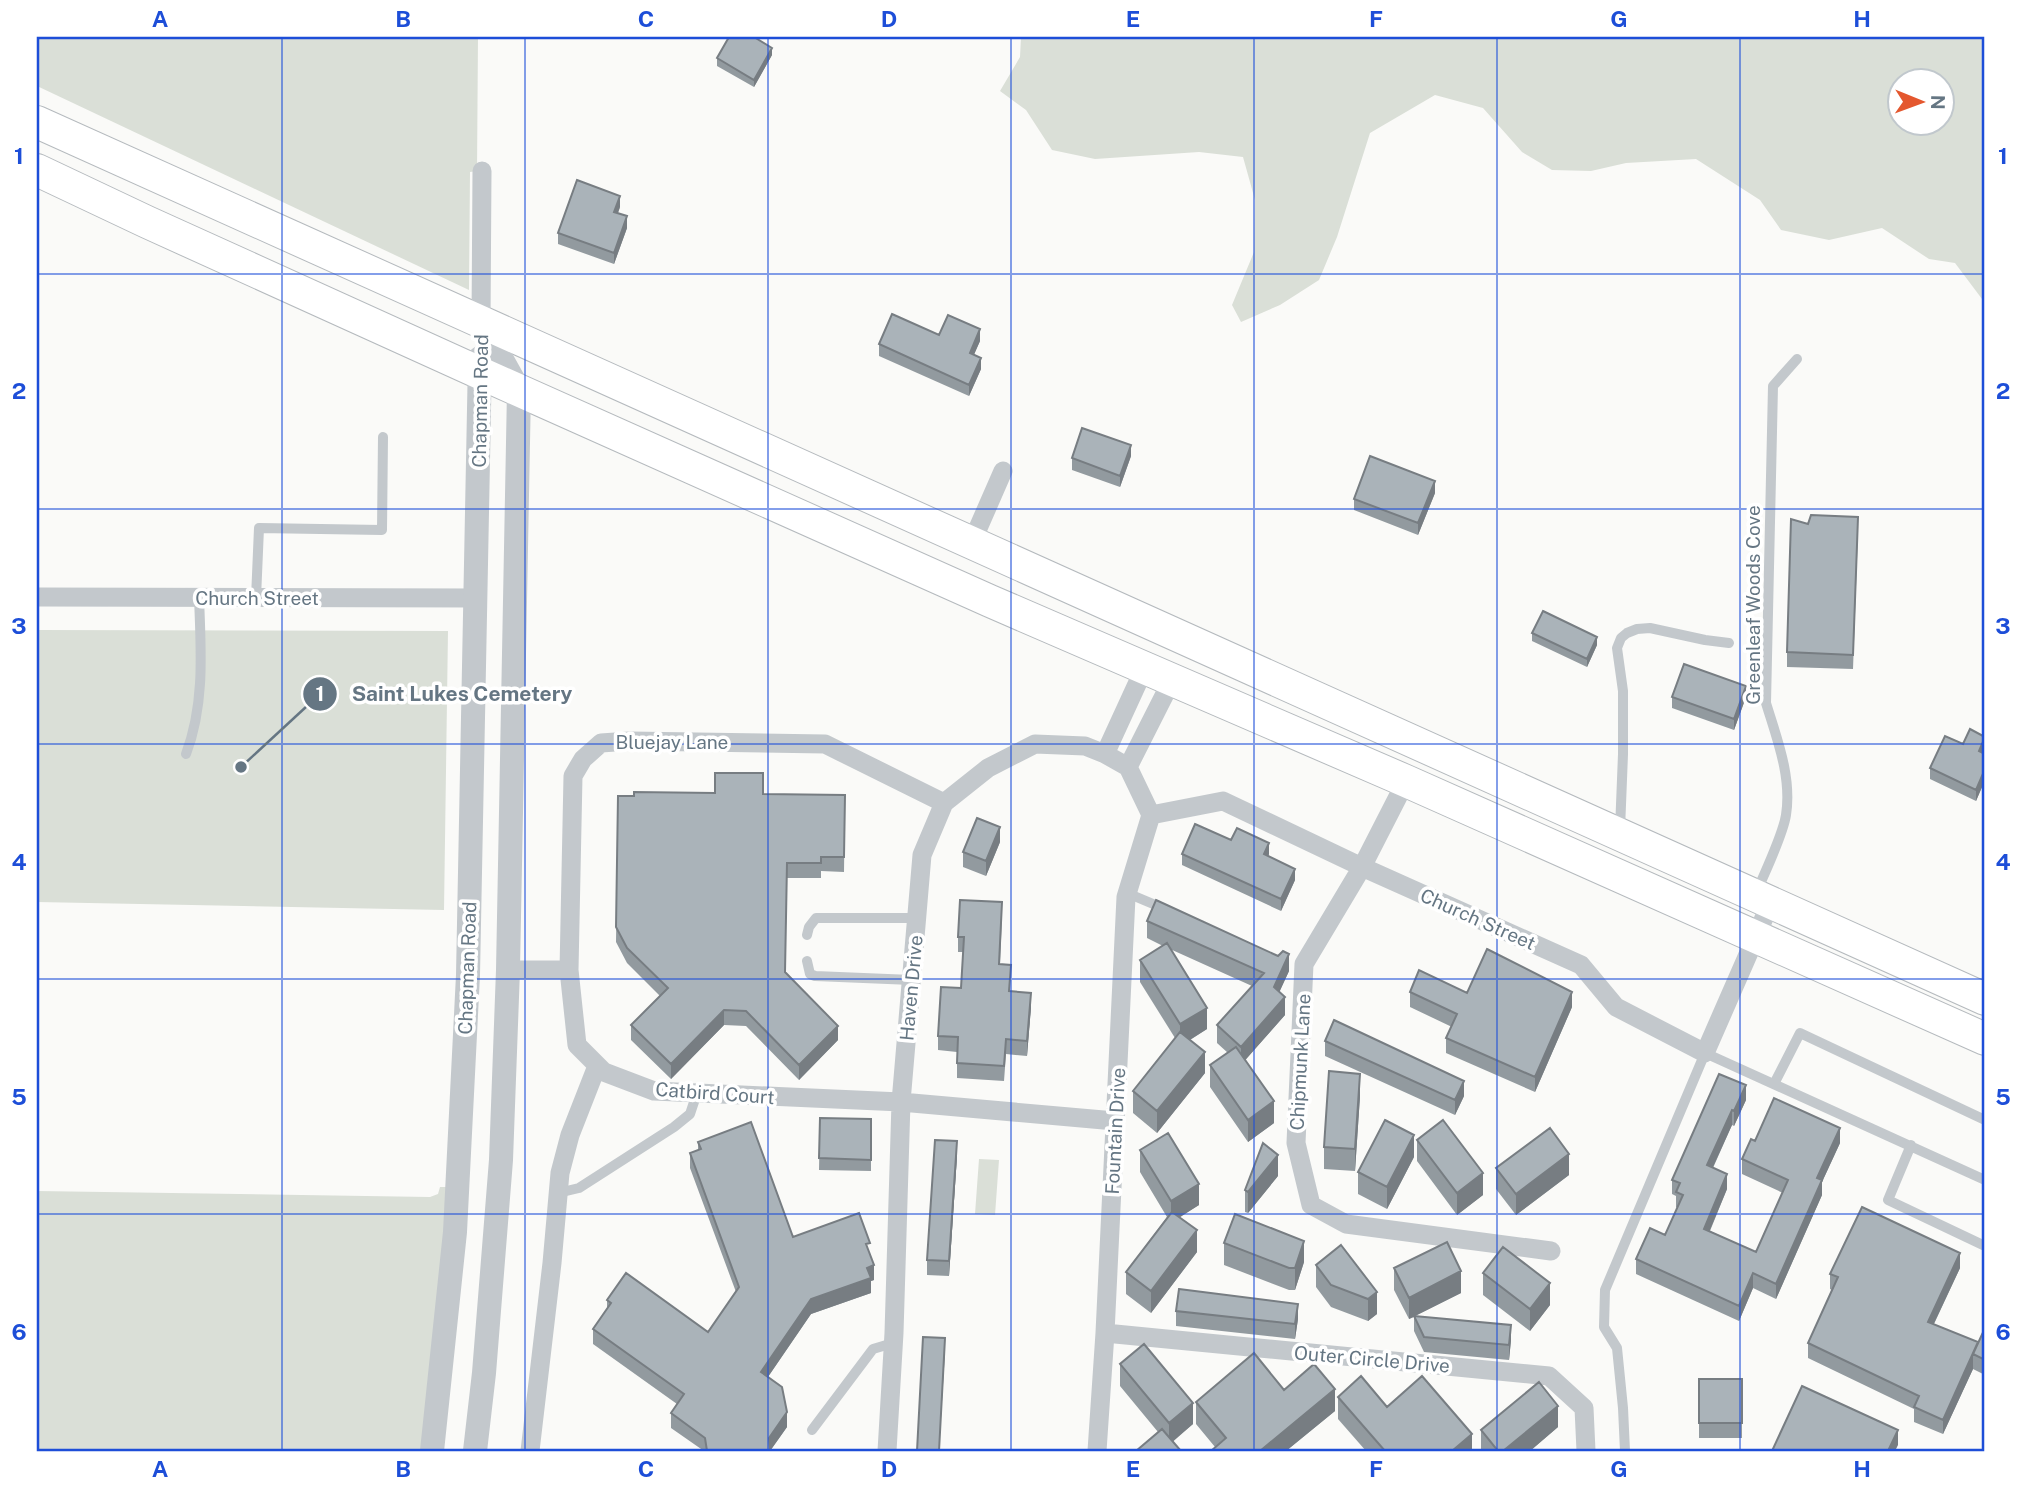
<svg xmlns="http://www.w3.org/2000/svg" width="2022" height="1488" font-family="'Public Sans',sans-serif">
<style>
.green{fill:#dadfd7;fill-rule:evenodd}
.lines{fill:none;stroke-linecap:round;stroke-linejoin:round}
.primary-casing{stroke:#b5babe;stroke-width:34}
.service{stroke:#c3c8cc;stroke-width:10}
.minor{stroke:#c3c8cc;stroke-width:19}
.tertiary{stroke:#c3c8cc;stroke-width:24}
.primary{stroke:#fff;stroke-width:32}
.wall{fill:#929a9f}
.shaded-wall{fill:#777d82}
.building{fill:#aab3b9;stroke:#777d82;stroke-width:2}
.grid{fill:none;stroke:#1d4ed8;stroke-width:2;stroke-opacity:0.55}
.labels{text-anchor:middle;stroke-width:7;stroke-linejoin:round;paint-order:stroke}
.street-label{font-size:19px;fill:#657683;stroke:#fff}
.leader{fill:none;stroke:#657683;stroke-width:2.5}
.callout-dot{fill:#657683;stroke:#fff;stroke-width:2.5}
.mark-label{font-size:21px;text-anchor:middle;font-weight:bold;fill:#fff}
.callout-label{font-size:21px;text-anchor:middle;font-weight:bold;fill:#657683;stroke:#fff;stroke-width:7;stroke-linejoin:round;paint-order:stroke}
.neatline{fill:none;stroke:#1d4ed8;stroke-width:2.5}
.grid-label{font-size:23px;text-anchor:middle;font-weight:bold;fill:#1d4ed8}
</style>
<rect width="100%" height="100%" fill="#fafaf8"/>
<path class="green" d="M37 37H478L477 171 470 172 469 290 37 86Z
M1021 37H1985V303L1955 263 1929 259 1882 228 1829 240 1781 230 1760 200 1696 159 1626 163 1591 171 1552 170 1522 152 1483 108 1435 95 1370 133 1337 237 1319 280 1280 305 1241 322 1232 305 1254 252 1255 200 1243 157 1199 152 1095 159 1052 150 1026 110 1000 91 1020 57ZM1899 80H1941V122H1899Z
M37 630 448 631 444 910 37 902Z
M979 1159 999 1160 995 1215 975 1214Z
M440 1187H446L444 1231 421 1451H37V1191L430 1197 438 1194Z"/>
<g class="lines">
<defs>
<path id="primary" d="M37 122 1985 999
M37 170 147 222 480 373 990 601 1406 781 1985 1039"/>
</defs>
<use href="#primary" class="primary-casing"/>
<path class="service" d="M256 598 259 528 382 530 383 437
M186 754C205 704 201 650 199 598
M1620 830 1623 754V691L1617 648 1621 638 1627 633 1637 629 1650 628 1705 640 1729 643
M1757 891C1765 872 1783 835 1786 815 1792 777 1777 739 1766 703L1773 386 1797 359
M1127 893 1165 909
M807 935 809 927 816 918H917
M807 961 810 974 815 976 912 980
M1774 1084 1800 1033 1985 1120
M1911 1145 1888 1200 1985 1246
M558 1193 579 1188 674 1127 690 1114 697 1093
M812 1430 873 1349 893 1343
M1625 1451 1623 1408 1617 1348 1604 1327 1605 1290 1705 1053 1985 1180"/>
<path class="minor" d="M481 322 482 171
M972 542 1003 471
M37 597 477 598
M1105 754 1144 669
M1128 767 1172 680
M1406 781 1362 867 1304 964 1296 1143 1311 1205 1346 1224 1551 1251
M508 970H569L573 776 583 759 601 743 630 741 825 744 944 803
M569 970 577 1045 604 1072 654 1091 901 1102 1115 1121
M1105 1333 1549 1376 1584 1408 1586 1451
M530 1451 552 1263 560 1173 570 1135 597 1066
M887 1451 894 1333 901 1102 922 855 944 803 988 768 1035 744 1085 746 1105 754 1128 767 1151 815 1223 801 1362 867 1581 965 1616 1007 1705 1053 1771 902
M1097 1451 1105 1333 1126 897 1151 815"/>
<path class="tertiary" d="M432 1451 455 1232 468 975 480 358
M475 1451 484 1373 501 1160 508 970 519 390 481 322"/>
<use href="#primary" class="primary"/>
</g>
<path class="wall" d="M772 55 754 87 717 66V58Z
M620 207 618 213 627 228 614 264 558 244V233Z
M939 335 980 341 974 354 981 369 969 396 879 356V344Z
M1131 456 1120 487 1072 470V458Z
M1435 493 1418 535 1354 510V499Z
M1808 524 1858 532 1853 669 1787 667V652Z
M1532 633 1597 645 1587 667 1532 641Z
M1672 697H1746L1734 730 1672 708Z
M1985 737V749L1983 753 1985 754V780L1976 801 1930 779V768L1963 744Z
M763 794 845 795 844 872 821 871V878H787L785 972 838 1040 799 1080 746 1026 724 1025 671 1079 631 1040V1025L660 996 627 963 616 942 618 796Z
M1231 840 1269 854 1268 856 1295 880 1281 911 1182 865V854Z
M1000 842 986 876 963 867V852Z
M1002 917 1000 964 1010 991 1031 1007 1027 1056 1006 1054 1004 1081 957 1078V1052L938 1050V1036L961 988 963 952H958V937Z
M1147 921 1289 971 1279 992 1285 1015 1245 1060 1274 1123 1248 1142 1210 1087V1065L1228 1053 1217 1043V1025L1252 986 1170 949 1207 1029 1190 1040 1205 1073 1157 1133 1133 1113V1091L1175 1038 1140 982V960L1163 946 1147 938Z
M1410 992 1467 993 1572 1007 1535 1092 1446 1053V1038L1452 1027 1410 1007Z
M1325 1041 1464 1096 1455 1115 1325 1056Z
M1719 1074 1746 1100 1734 1126 1732 1125 1713 1168 1727 1189 1710 1231 1756 1252 1783 1193 1742 1174V1159L1755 1141 1840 1143 1822 1182V1195L1776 1299 1753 1288 1739 1321 1636 1274V1259L1665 1235 1677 1208 1676 1207V1196L1672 1194V1180Z
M1360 1096 1355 1171 1324 1169V1147Z
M820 1118 871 1119V1171L819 1170Z
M1417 1140 1483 1195 1457 1215 1417 1161Z
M698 1142 793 1237 870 1254 874 1280 871 1281V1293L811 1314 768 1377 787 1427 770 1451H704L671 1428V1413L677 1404 593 1344V1329L607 1310V1300L708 1332 736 1292 690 1168V1153L698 1150Z
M1140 1150 1199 1205 1179 1217 1197 1252 1151 1313 1126 1294V1272L1167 1217 1140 1172Z
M957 1156 949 1276 927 1275V1260Z
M1414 1157 1387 1209 1358 1194V1172Z
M1496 1168 1569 1175 1516 1215 1496 1189Z
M1278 1176 1248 1213 1245 1212V1190Z
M1224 1243 1304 1262 1295 1290H1289L1224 1265Z
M1341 1245 1377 1314 1368 1321 1331 1307 1316 1287V1265Z
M1394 1268 1461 1293 1415 1316 1511 1340 1509 1360 1424 1352 1414 1331V1317L1409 1319 1394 1290Z
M1960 1268 1934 1324 1978 1343 1985 1328V1375L1973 1369 1943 1434 1914 1422V1409L1808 1358V1343L1832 1290 1830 1289V1274Z
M1483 1273 1550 1305 1530 1331 1483 1295Z
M1176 1311 1298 1319 1295 1339 1176 1326Z
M1120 1364 1193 1424 1172 1441 1158 1432 1120 1386Z
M1699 1379H1742V1438H1699Z
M1284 1390 1335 1411 1286 1451H1211L1215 1447 1196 1424V1402Z
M1338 1397 1387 1407 1472 1451H1366L1338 1419Z
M1558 1427 1530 1451H1481V1430Z"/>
<path class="shaded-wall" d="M772 48V55L754 87V80Z
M620 196V207L614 223V212Z
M627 216V228L614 264V253Z
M980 329V341L970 364V353Z
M981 358V369L969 396V385Z
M1131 445V456L1120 487V476Z
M1435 481V493L1418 535V523Z
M1597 637V645L1587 667V659Z
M1746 686V697L1734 730V719Z
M1985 738V749L1979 762V751Z
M1985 769V780L1976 801V790Z
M1000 827V842L986 876V861Z
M1269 843V854L1264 866V854Z
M1295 869V880L1281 911V899Z
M1289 954V971L1274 1004V987Z
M1572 992V1007L1535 1092V1077Z
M1031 993V1007L1027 1056V1041Z
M1285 997V1015L1241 1065V1047Z
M1207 1008V1029L1180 1046V1024Z
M724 1010V1025L671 1079V1064Z
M838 1026V1040L799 1080V1065Z
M1205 1052V1073L1157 1133V1111Z
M1360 1074V1096L1355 1171V1149Z
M1464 1081V1096L1455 1115V1100Z
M1746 1085V1100L1734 1126V1111Z
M1274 1101V1123L1248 1142V1120Z
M1732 1110V1125L1707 1180V1165Z
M1840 1128V1143L1822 1182V1195L1776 1299V1284L1817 1178Z
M1414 1135V1157L1387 1209V1187Z
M957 1141V1156L949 1276V1261Z
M1569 1154V1175L1516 1215V1194Z
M1278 1155V1176L1248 1213V1192Z
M1483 1173V1195L1457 1215V1193Z
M1727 1174V1189L1704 1244V1229Z
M1199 1184V1205L1171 1223V1201Z
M1197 1230V1252L1151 1313V1291Z
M1304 1241V1262L1295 1290V1268Z
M1960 1253V1268L1928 1336V1322Z
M874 1265V1280L871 1281V1293L811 1314 761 1387V1372L811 1299 867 1268Z
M1461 1271V1293L1409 1319V1298Z
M1753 1273V1288L1739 1321V1306Z
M1550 1283V1305L1530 1331V1309Z
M1377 1292V1314L1368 1321V1299Z
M1298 1304V1319L1295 1339V1324Z
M1511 1325V1340L1509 1360V1345Z
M945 1338V1352L939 1451Z
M1973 1354V1369L1943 1434V1420Z
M1335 1389V1411L1286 1451H1260Z
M1193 1403V1424L1169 1445V1423Z
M1558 1406V1427L1530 1451H1503Z
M787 1412V1427L770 1451 769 1438Z
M1898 1430V1445L1895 1451H1888Z
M1472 1434V1451H1452Z"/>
<path class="building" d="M729 37H754L772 48 754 80 717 58Z
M577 180 620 196 614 212 627 216 614 253 558 233Z
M892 314 939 335 948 315 980 329 970 353 981 358 969 385 879 344Z
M1082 428 1131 445 1120 476 1072 458Z
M1370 456 1435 481 1418 523 1354 499Z
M1811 515 1858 517 1853 655 1787 652 1791 519 1808 524Z
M1543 611 1597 637 1587 659 1532 633Z
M1684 664 1746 686 1734 719 1672 697Z
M1970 729 1985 737 1979 751 1985 754V769L1976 790 1930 768 1945 736 1963 744Z
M715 773H763V794L845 795 844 857H821V863H787L785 972 838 1026 799 1065 746 1011 724 1010 671 1064 631 1025 668 988 627 948 616 927 618 796H634V792L715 793Z
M977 818 1000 827 986 861 963 852Z
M1195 824 1231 840 1237 828 1269 843 1264 854 1295 869 1281 899 1182 854Z
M960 900 1002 902 999 964 1011 965 1009 991 1031 993 1027 1041 1006 1039 1004 1066 957 1063 958 1037 938 1036 941 987 961 988 964 937H958Z
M1156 900 1278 956 1283 951 1289 954 1274 987 1285 997 1241 1047 1217 1025 1264 973 1147 921Z
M1167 943 1207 1008 1180 1024 1140 960Z
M1487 949 1572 992 1535 1077 1446 1038 1457 1014 1410 992 1419 970 1467 993Z
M1334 1020 1464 1081 1455 1100 1325 1041Z
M1180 1032 1205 1052 1157 1111 1133 1091Z
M1236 1047 1274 1101 1248 1120 1210 1065Z
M1329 1071 1360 1074 1355 1149 1324 1147Z
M1719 1074 1746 1085 1734 1111 1732 1110 1707 1165 1727 1174 1704 1229 1756 1252 1788 1180 1742 1159 1751 1139 1755 1141 1774 1098 1840 1128 1817 1178 1822 1180 1776 1284 1753 1273 1739 1306 1636 1259 1650 1228 1665 1235 1683 1195 1676 1192 1680 1183 1672 1180Z
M820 1118 871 1119V1160L819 1158Z
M1385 1120 1414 1135 1387 1187 1358 1172Z
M1443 1120 1483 1173 1457 1193 1417 1140Z
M751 1122 793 1237 859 1213 870 1243 866 1244 874 1265 867 1268 871 1278 811 1299 761 1372 782 1387 787 1412 769 1438 770 1451H707L705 1438 671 1413 684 1394 593 1329 611 1303 607 1300 626 1273 708 1332 739 1287 690 1153 701 1149 698 1142Z
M1550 1128 1569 1154 1516 1194 1496 1168Z
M1168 1133 1199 1184 1171 1201 1140 1150Z
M935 1140 957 1141 949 1261 927 1260Z
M1263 1143 1278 1155 1248 1192 1245 1190Z
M1862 1207 1960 1253 1928 1322 1978 1342 1943 1420 1914 1407 1919 1396 1808 1343 1838 1277 1830 1274Z
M1172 1212 1197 1230 1151 1291 1126 1272Z
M1235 1214 1304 1241 1295 1268H1289L1224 1243Z
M1447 1242 1461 1271 1409 1298 1394 1268Z
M1341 1245 1377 1292 1368 1299 1331 1285 1316 1265Z
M1503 1247 1550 1283 1530 1309 1483 1273Z
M1179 1289 1298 1304 1295 1324 1176 1311Z
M1414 1316 1511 1325 1509 1345 1424 1337Z
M1985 1328V1360L1973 1354Z
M923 1337 945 1338 939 1451H917Z
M1144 1344 1193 1403 1169 1423 1120 1364Z
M1254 1353 1284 1390 1314 1364 1335 1389 1260 1451H1211L1226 1438 1196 1402Z
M1361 1376 1387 1407 1422 1376 1472 1434 1452 1451H1385L1338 1397Z
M1699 1379H1742V1423H1699Z
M1539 1382 1558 1406 1503 1451H1498L1481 1430Z
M1802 1386 1898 1430 1888 1451H1772Z
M1162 1429 1181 1451H1136Z"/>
<path class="grid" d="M282 37V1451M525 37V1451M768 37V1451M1011 37V1451M1254 37V1451M1497 37V1451M1740 37V1451M37 274H1985M37 509H1985M37 744H1985M37 979H1985M37 1214H1985"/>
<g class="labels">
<g class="street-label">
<text transform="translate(480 401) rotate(-89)" y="7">Chapman Road</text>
<text x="257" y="605">Church Street</text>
<text transform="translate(1753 605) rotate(-90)" y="7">Greenleaf Woods Cove</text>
<text x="672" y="749">Bluejay Lane</text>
<text transform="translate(1478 919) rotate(24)" y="7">Church Street</text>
<text transform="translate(467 968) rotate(-88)" y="7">Chapman Road</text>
<text transform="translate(911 988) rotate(-85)" y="7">Haven Drive</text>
<text transform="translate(1300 1062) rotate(-87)" y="7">Chipmunk Lane</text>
<text transform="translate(715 1093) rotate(4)" y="7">Catbird Court</text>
<text transform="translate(1115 1131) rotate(-87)" y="7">Fountain Drive</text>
<text transform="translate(1372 1359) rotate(5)" y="7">Outer Circle Drive</text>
</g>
</g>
<path class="leader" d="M241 767L320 694"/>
<g class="callout-dot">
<circle cx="241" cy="767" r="7"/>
<circle cx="320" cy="694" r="18"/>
</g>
<g class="mark-label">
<text x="320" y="701">1</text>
</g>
<g class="callout-label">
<text x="462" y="701">Saint Lukes Cemetery</text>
</g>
<rect width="2022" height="1488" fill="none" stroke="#ffffff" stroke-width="77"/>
<g transform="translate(1921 102) rotate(91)"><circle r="33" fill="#ffffff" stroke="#c1c8cd" stroke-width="2"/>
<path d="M0-5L12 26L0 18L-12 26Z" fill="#e4572e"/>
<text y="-10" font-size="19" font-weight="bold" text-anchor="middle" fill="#657683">N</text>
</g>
<rect x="38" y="38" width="1945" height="1412" class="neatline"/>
<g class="grid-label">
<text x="160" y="27">A</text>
<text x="403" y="27">B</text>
<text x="646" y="27">C</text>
<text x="889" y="27">D</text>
<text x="1133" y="27">E</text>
<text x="1376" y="27">F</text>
<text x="1619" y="27">G</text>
<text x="1862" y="27">H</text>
<text x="19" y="164">1</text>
<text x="2003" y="164">1</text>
<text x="19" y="399">2</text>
<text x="2003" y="399">2</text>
<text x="19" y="634">3</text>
<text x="2003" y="634">3</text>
<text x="19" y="870">4</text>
<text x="2003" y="870">4</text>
<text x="19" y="1105">5</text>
<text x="2003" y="1105">5</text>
<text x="19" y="1340">6</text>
<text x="2003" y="1340">6</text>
<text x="160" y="1477">A</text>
<text x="403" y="1477">B</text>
<text x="646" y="1477">C</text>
<text x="889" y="1477">D</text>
<text x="1133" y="1477">E</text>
<text x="1376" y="1477">F</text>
<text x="1619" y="1477">G</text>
<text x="1862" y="1477">H</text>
</g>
</svg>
